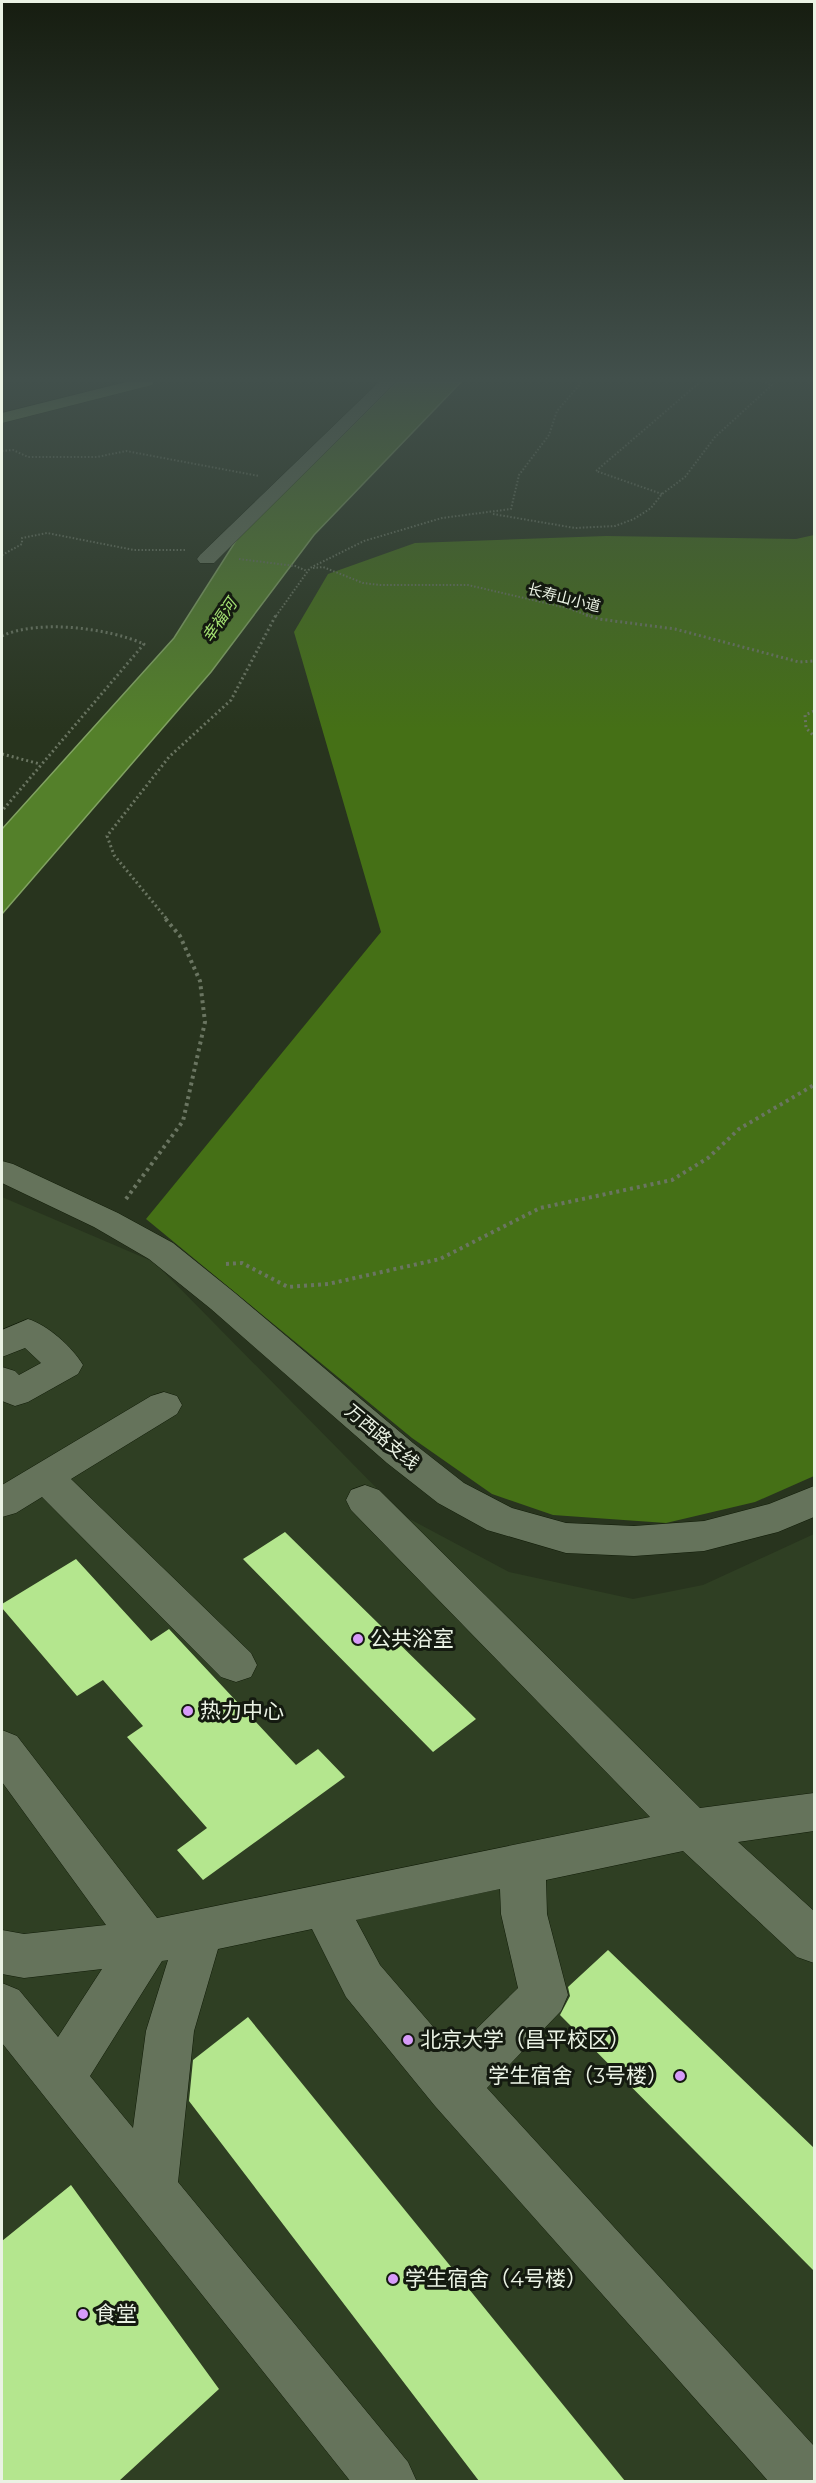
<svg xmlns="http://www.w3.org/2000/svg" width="816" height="2483" font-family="Montserrat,'Noto Sans SC',sans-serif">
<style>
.built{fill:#2f3f23}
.forest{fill:#457016}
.water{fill:#54802a;stroke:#81a262;stroke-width:1.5}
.building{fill:#b4e68e}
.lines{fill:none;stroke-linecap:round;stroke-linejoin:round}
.minor-casing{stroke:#101b07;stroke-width:1}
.highway-casing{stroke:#101b07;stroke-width:1}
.path-far2{stroke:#6a7561;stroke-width:2;stroke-dasharray:1.5 2;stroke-linecap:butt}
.path-far1{stroke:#6a7561;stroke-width:3;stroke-dasharray:2 3;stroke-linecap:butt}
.path{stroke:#6a7561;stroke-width:4;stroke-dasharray:3 4;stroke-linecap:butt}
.minor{fill:#65735b;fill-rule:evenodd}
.highway{fill:#76985b;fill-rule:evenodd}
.poi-dot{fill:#d79bf9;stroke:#141a10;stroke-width:2}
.labels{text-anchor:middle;stroke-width:6;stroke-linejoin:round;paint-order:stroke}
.far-street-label{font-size:15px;fill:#eaf2e4;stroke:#141a10}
.far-water-label{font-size:16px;font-style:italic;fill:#a4e272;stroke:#141a10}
.street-label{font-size:18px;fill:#eaf2e4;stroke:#141a10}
.near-poi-label{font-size:21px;fill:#eaf2e4;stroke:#141a10;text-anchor:start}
</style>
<rect width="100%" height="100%" fill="#28341e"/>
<path class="built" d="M2 1197 154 1262 404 1516 509 1572 633 1599 703 1585 814 1534V2481H2Z"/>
<path class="forest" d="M814 535V1476L755 1502 666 1523 553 1515 492 1494 412 1438 146 1219 381 932 294 632 328 574 415 543 606 536 796 539Z"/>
<path class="water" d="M396 382H461L314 535 211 672 2 914V829L174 638 237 539Z"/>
<path class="building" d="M285 1532 476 1719 433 1752 243 1559Z
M76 1559 151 1641 169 1629 296 1765 318 1749 345 1777 203 1880 177 1850 207 1828 127 1737 143 1726 103 1680 77 1696 2 1608V1604Z
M608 1950 814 2148V2271L560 2015 570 1996 568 1987Z
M248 2017 625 2481H479L189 2101 193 2060Z
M71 2185 219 2389 119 2481H2V2241Z"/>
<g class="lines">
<defs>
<path id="minor" d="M379 382H396L214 563H200L197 559 200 555Z
M2 1161 13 1164 118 1213 173 1243 235 1293 413 1443 464 1483 512 1508 566 1523 634 1526 704 1521 769 1504 814 1486V1517L778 1532 704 1551 634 1556 566 1553 487 1530 438 1503 387 1463 211 1309 149 1259 94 1227 2 1183Z
M28 1319C48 1325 72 1347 83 1365L78 1374 28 1402 15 1406 2 1401V1367L15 1371 19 1375 41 1363 25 1348 2 1357V1330Z
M164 1392 177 1396 182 1405 177 1414 71 1479 251 1653 257 1665 251 1677 236 1682 221 1677 42 1497 16 1513 2 1517V1485L151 1396Z
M365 1485 379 1490 700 1808 814 1793V1831L738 1842 814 1911V1963L797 1957 683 1851 546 1880 547 1914 568 1995 561 2011 487 2088 814 2446V2482H769L435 2106 346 1997 312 1929 218 1949 194 2031 178 2182 408 2462 417 2482H351L2 2043V1983L19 1990 58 2037 102 1969 24 1978 2 1974V1930L24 1934 106 1925 2 1782V1730L17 1736 157 1918 650 1817 351 1510 346 1500 351 1490ZM500 1889 501 1914 518 1988 454 2051 380 1965 356 1920ZM168 1960 146 2031 133 2128 90 2076 162 1961Z"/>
<path id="highway" d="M126 382H154L152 385 2 423V413Z"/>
</defs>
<use href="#minor" class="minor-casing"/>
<use href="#highway" class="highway-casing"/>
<path class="path-far2" d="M2 451 13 450 28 457H97L126 451 259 476
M662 494 596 471 700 382
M493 514 575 528 615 526 634 519 651 508 662 494 685 477 715 437 772 385 764 382
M2 555 22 544V538L47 533 134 550H185
M239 559 295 566 307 571
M313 568 323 567 363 583 380 585H468L567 608 590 616
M276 616 310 568 364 541 442 518 511 509 519 475 549 435 557 411 582 382"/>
<path class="path-far1" d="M586 615 599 619 675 629 799 662 814 661
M2 636C38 619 108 628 144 644L2 811
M814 711 805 715 806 728 814 736
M2 754 40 764
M166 918 114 855 107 836 169 757 231 700 276 615"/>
<path class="path" d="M126 1199 183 1121 205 1022 200 981 180 936 164 917
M226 1264 242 1263 288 1287 328 1284 440 1259 540 1208 672 1180 708 1158 739 1129 814 1085"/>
<use href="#minor" class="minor"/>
<use href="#highway" class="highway"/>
</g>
<linearGradient id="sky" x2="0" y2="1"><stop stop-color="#161d10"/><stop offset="0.52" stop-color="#42504c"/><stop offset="1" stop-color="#42504c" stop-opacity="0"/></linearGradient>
<rect width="816" height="730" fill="url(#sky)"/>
<g class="poi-dot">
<circle cx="358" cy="1639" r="6"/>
<circle cx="188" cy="1711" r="6"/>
<circle cx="408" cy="2040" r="6"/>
<circle cx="680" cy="2076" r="6"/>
<circle cx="393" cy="2279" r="6"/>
<circle cx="83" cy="2314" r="6"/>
</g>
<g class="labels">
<g class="far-street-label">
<text transform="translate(564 598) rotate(14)" y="5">长寿山小道</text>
</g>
<g class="far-water-label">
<text transform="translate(219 620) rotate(-56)" y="6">幸福河</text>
</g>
<g class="street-label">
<text transform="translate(382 1437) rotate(40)" y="6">万西路支线</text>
</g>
<g class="near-poi-label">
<text x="370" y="1646">公共浴室</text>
<text x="200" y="1718">热力中心</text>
<text x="420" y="2047">北京大学（昌平校区）</text>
<text x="668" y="2083" text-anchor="end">学生宿舍（3号楼）</text>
<text x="405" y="2286">学生宿舍（4号楼）</text>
<text x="95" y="2321">食堂</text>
</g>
</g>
<rect width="816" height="2483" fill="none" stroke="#eaf2e4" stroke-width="6"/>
</svg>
